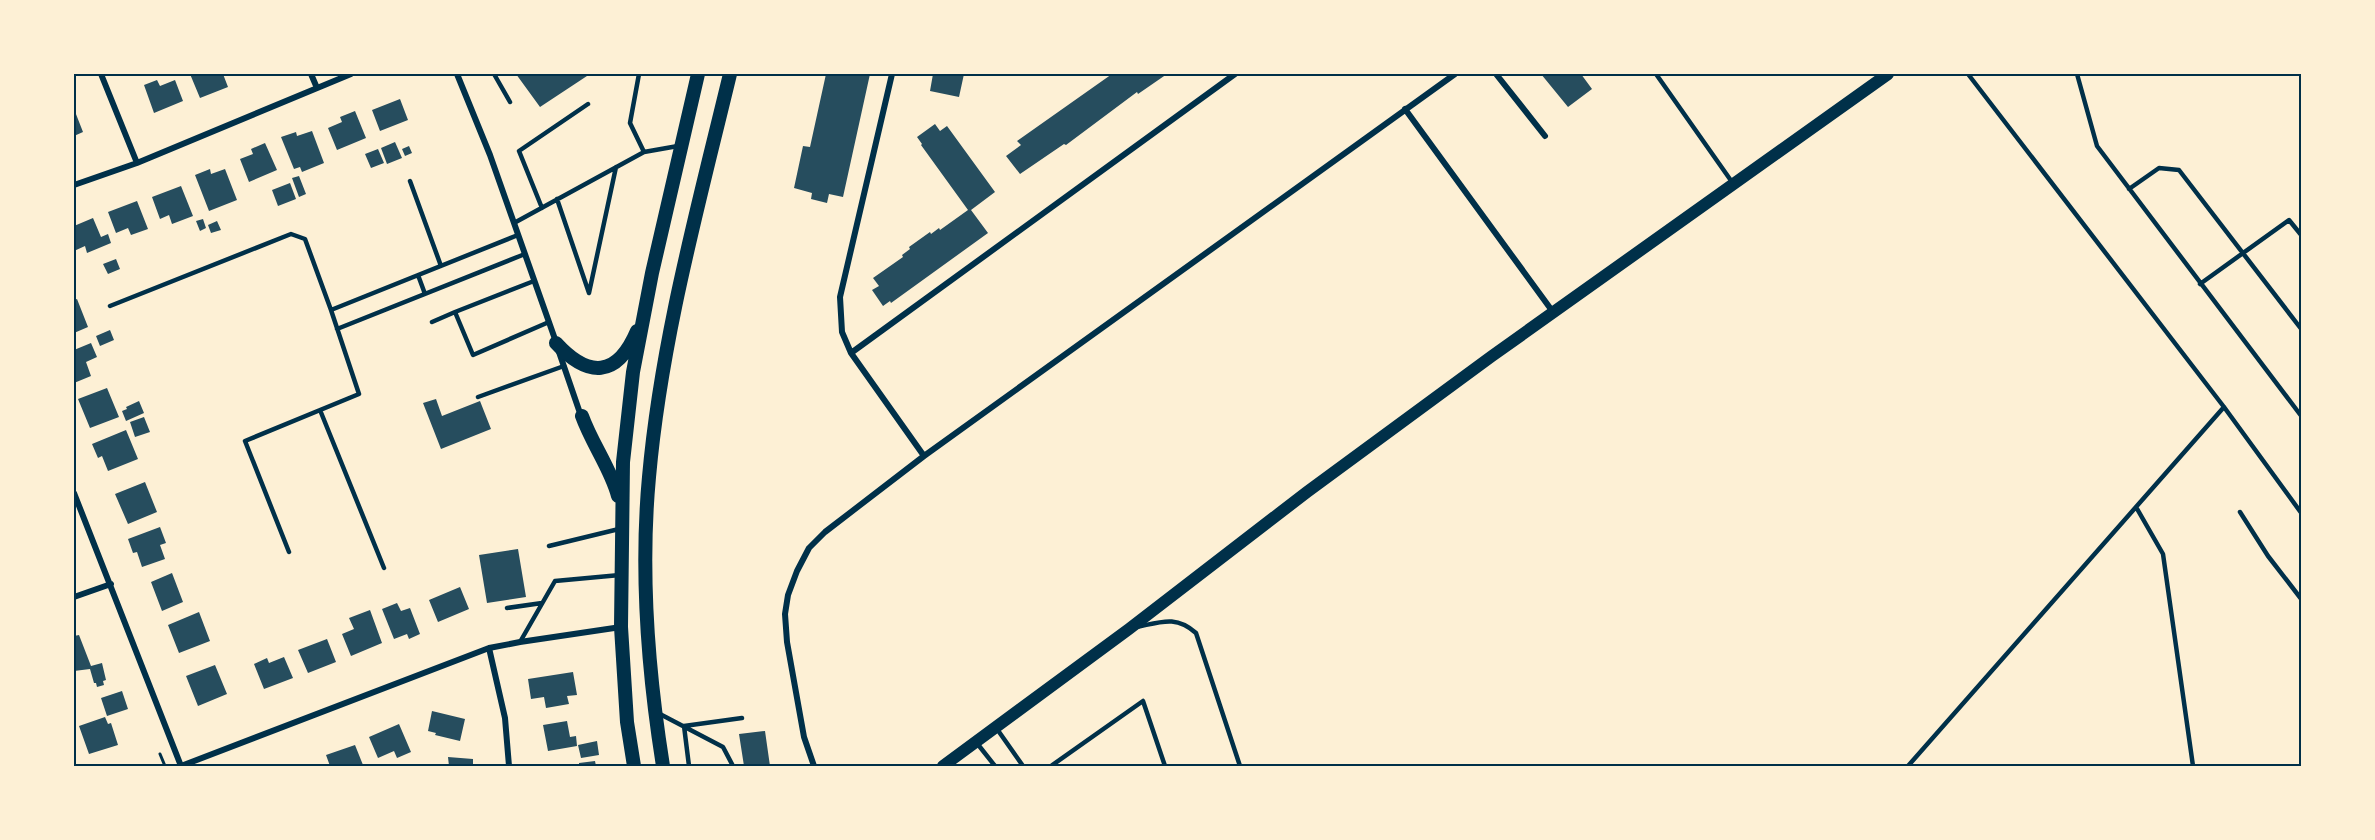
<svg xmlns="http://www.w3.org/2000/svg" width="2375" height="840" font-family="'Source Sans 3',sans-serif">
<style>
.building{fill:#264d5e}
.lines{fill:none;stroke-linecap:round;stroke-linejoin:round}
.path{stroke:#003049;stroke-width:3}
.service{stroke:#003049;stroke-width:4.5}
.minor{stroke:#003049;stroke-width:6}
.secondary{stroke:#003049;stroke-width:12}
.primary{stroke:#003049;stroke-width:14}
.neatline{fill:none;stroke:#003049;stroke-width:2}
</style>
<rect width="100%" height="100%" fill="#fdf0d5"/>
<path class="building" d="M190 74H223L228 87 200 98Z
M516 74H590L540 107Z
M826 74H870L843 197 829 194 827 203 811 199 812 193 794 188 803 146 810 147Z
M933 74H964L959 97 930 91Z
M1112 74H1167L1138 94 1137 92 1066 145 1064 144 1020 174 1006 156 1021 145 1017 141Z
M1541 74H1581L1592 89 1568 107Z
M157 80 160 86 175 80 183 101 154 113 144 85Z
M400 99 408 120 380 131 372 110Z
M74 109 83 132 74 136Z
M355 111 366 138 337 150 328 128 342 122 340 117Z
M935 124 940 131 947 126 995 192 971 210 988 233 891 303 890 301 883 306 872 290 879 286 873 278 903 257 902 255 910 249 909 247 930 232 931 234 939 228 940 230 968 210 921 145 922 144 917 137Z
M312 131 324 163 302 172 300 167 294 169 281 137 296 132 297 136Z
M395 142 402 158 387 164 381 148Z
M265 143 277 170 249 182 240 159 253 154 251 149Z
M409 146 412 153 405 156 402 149Z
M378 149 384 163 371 168 365 154Z
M210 169 211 174 225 169 237 200 209 211 195 175Z
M299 176 306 194 299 197 292 178Z
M290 183 296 199 278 206 272 190Z
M181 186 193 216 172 224 169 215 160 219 152 197Z
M137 201 148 229 131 235 128 228 116 233 108 212Z
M93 218 101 237 108 234 111 243 87 253 85 246 74 251V226Z
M203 219 206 228 200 231 196 221Z
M217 221 221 230 211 233 208 225Z
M116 259 120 269 108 274 103 264Z
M77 299 88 327 74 333V300Z
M110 330 114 340 100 346 96 336Z
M91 343 97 357 86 362 91 376 74 383V350Z
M107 388 119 417 90 428 78 399Z
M436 399 442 416 480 401 491 429 441 449 423 403Z
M139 401 144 413 126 421 122 411 127 409 126 407Z
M144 417 150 432 135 437 130 422Z
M126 430 138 459 108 471 102 456 98 458 92 444Z
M145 482 157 512 128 524 115 494Z
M160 527 166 543 160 545 165 559 142 567 137 552 133 553 128 539Z
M518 549 526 597 487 603 479 555Z
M172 573 183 602 162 611 151 582Z
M460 587 469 609 438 622 429 600Z
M397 603 401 611 410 608 420 634 409 639 407 634 394 639 382 609Z
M370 610 382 643 351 656 342 634 354 629 349 618Z
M199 612 210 641 179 653 168 625Z
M79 635 91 666 102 663 106 680 103 681 104 685 97 687 96 683H94L90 669 74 671V636Z
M327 639 336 662 308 673 298 650Z
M284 657 293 678 264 689 254 664 267 658 269 663Z
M215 665 227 694 198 706 186 676Z
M573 672 577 695 567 696 569 704 546 708 544 697 531 699 528 679Z
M122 691 128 709 107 716 101 698Z
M432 711 465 719 460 741 435 735 436 733 428 731Z
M105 717 108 724 111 723 118 745 89 754 79 726Z
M567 721 570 737 576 736 577 746 548 751 543 725Z
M399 724 411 752 397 758 394 751 378 758 369 737Z
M765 731 770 766H744L739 734Z
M597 741 599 755 581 758 578 745Z
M355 745 363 765 330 766 326 755Z
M448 757 473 759V766H449Z
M595 761 596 766H579V763Z"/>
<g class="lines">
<path class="path" d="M160 754 165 766"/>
<path class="service" d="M494 74 510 102
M639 74 630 123 644 152
M1656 74 1732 182
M1968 74 2224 407 2302 514
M2077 74 2097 146 2302 417
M410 181 441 266
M2129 189 2159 168 2179 170 2302 330
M557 199 589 293 616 167
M542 208 519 151 588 104
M514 223 644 152 678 146
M418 275 425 294
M534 281 455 312 473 355 549 322
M2200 284 2289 220 2302 236
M110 306 291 234 305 239 331 310 518 235
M432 322 455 312
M337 329 525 254
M478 397 564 366
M320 410 384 568
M2136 507 2163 554 2193 766
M2240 512 2268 556 2302 600
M549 546 619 529
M289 552 245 441 359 394 331 310
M507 608 542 603
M1137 627C1161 622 1176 615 1196 633L1240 766
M520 642 555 581 620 575
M658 713 723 747 733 766
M997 729 1023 766
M976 742 995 766
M689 766 684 726 742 718
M1051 766 1143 701 1165 766
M1908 766 2224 407"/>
<path class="minor" d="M101 74 137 163
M311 74 317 88
M457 74 490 155 556 342
M892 74 840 297 842 332 851 353 924 456
M1496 74 1545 136
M1405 109 1553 312
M74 185 137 163 351 74
M559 352 581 416
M851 353 1235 74
M74 493 181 766
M74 597 111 584
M489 648 505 718 509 766
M181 766 489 648 520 642 621 627
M814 766 804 737 787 642 785 614 788 595 797 571 809 548 825 532 924 456 1455 74"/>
<path class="secondary" d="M943 766 1129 629 1307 492 1492 356 1888 74"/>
<path class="primary" d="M556 343C588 378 617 378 637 331
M582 416C592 444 611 469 618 496
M634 766 627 722 621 627 623 462 633 372 652 273 698 74
M663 766C648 672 640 574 649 477 661 341 698 207 730 74"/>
</g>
<rect width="2375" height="840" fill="none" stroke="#fdf0d5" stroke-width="150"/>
<rect x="75" y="75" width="2225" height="690" class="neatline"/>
</svg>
